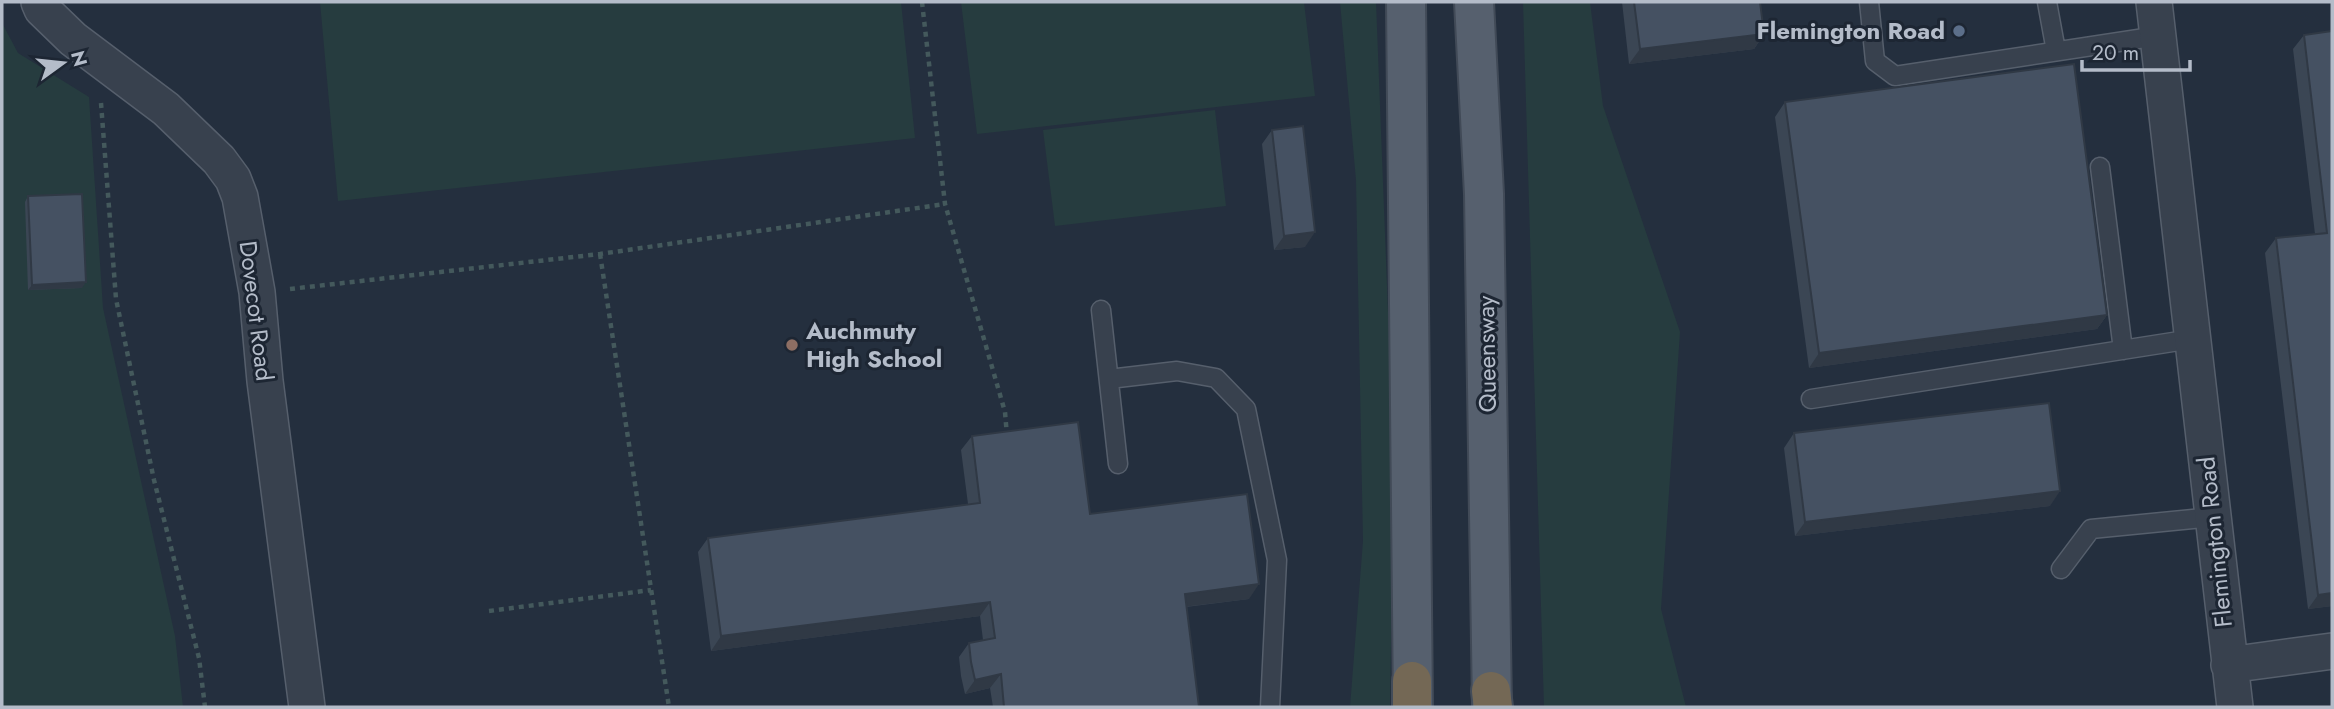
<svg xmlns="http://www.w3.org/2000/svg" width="2334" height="709" font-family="Jost,sans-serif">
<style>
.green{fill:#263c3f}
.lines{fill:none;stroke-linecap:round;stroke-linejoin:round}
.lane-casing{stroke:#565f6c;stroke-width:21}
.street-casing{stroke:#565f6c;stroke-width:38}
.primary-casing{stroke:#414a57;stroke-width:42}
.highway-casing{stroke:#434c59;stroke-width:42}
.path{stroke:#44595c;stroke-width:4.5;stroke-dasharray:5 5;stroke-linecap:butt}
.lane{stroke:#38414e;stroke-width:18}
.street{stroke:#38414e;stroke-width:35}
.primary{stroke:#56606e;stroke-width:38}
.highway{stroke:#746855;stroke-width:38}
.wall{fill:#3b4654}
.shaded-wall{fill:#303945}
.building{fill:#455162;stroke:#303945;stroke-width:2}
.service-dot{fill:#5c6f8a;stroke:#1d2633;stroke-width:2.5}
.education-dot{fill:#8d6e63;stroke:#1d2633;stroke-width:2.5}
.labels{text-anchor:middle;stroke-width:6;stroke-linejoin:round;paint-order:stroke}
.poi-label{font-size:24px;font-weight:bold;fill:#b4bcc9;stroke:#1d2633;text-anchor:end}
.street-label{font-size:24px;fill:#b4bcc9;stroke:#1d2633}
</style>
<rect width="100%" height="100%" fill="#242f3e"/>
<path class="green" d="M320 2H901L915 138 338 201Z
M961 2H1304L1315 96 977 134Z
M1340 2H1376L1394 467 1390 707H1350L1363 541 1356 180Z
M1523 2H1590L1603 106 1680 332 1661 609 1686 707H1544Z
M2 23 18 53 89 97 103 308 175 636 183 707H2Z
M1215 110 1226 206 1055 226 1043 130Z"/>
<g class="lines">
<defs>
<path id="lane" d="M1869 2 1875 61 1895 76 2158 36
M2047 2 2056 51
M2100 167 2123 350
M1101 310 1118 464
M1109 379 1177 371 1216 378 1246 409 1277 560 1270 707
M1811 399 2192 339
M2061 569 2091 529 2213 517"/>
<path id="street" d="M39 2 42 9 73 39 166 109 219 160 233 179 240 197 257 292 265 381 307 707
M2154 2 2235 707
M2229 665 2332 651"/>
<path id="primary" d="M1406 2 1413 707
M1474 2 1484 194 1492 707"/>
<path id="highway" d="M1491 691 1493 707
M1412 707V681"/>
</defs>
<use href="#lane" class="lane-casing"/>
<use href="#street" class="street-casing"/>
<use href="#primary" class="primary-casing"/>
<use href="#highway" class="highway-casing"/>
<path class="path" d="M922 2 945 204 1005 412 1007 436
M101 103 116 299 154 480 199 658 205 707
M600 254 669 707
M290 289 600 254 945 204
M489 611 651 590"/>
<use href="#lane" class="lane"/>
<use href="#street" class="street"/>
<use href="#primary" class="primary"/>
<use href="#highway" class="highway"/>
</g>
<path class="wall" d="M1622 2H1760L1764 34 1754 49 1629 64Z
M2332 31V606L2308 609 2265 253 2276 238 2315 234 2293 49 2304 35Z
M1785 102 2107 315 2097 329 1809 368 1775 117Z
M1272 130 1305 247 1274 250 1262 144Z
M28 196 82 288 28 290 25 202Z
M1794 433 2050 506 1795 536 1784 448Z
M972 436 1090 514 1249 599 1186 607 1199 707H993L990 688 965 694 961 676 959 657 969 643 983 640 980 616 711 651 698 552 708 538 968 504 961 450Z"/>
<path class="shaded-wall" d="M1764 34 1754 49 1629 64 1640 49Z
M1315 232 1305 247 1274 250 1284 236Z
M86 282 82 288 28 290 32 285Z
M2107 315 2097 329 1809 368 1819 353Z
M2060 491 2050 506 1795 536 1805 522Z
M1259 584 1249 599 1174 608 1185 594Z
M2332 593V606L2308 609 2318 595Z
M990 602 980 616 711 651 721 636Z
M1001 674 990 688 965 694 975 680Z"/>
<path class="building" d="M1634 2H1760L1764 34 1640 49Z
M2332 31V593L2318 595 2276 238 2327 233 2304 35Z
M2074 64 2107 315 1819 353 1785 102Z
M1303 126 1315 232 1284 236 1272 130Z
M82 194 86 282 32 285 28 196Z
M2049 403 2060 491 1805 522 1794 433Z
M1078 422 1090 514 1247 494 1259 584 1185 594 1199 707H1004L1001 674 975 680 971 662 969 643 995 638 990 602 721 636 708 538 980 503 972 436Z"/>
<circle class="service-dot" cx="1959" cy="31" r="7"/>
<circle class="education-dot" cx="792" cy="345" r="7"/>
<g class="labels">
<g class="poi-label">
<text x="1945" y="39">Flemington Road</text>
<text x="806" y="339" text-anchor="start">Auchmuty<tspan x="806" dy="28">High School</tspan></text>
</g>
<g class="street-label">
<text transform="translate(256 311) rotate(83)" y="8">Dovecot Road</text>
<text transform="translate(1487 354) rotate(-91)" y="8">Queensway</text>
<text transform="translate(2215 542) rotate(-96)" y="8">Flemington Road</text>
</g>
</g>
<rect width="2334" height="709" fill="none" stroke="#b4bcc9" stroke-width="7"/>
<g transform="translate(63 63) rotate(75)" stroke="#1d2633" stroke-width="5" paint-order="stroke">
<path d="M0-5L12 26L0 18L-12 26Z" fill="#b4bcc9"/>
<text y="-10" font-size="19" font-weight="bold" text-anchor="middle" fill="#b4bcc9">N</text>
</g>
<path d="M2082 60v10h108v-10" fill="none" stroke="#b4bcc9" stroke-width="3.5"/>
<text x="2092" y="60" font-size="21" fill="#b4bcc9" stroke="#1d2633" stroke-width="5" paint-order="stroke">20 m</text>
</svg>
